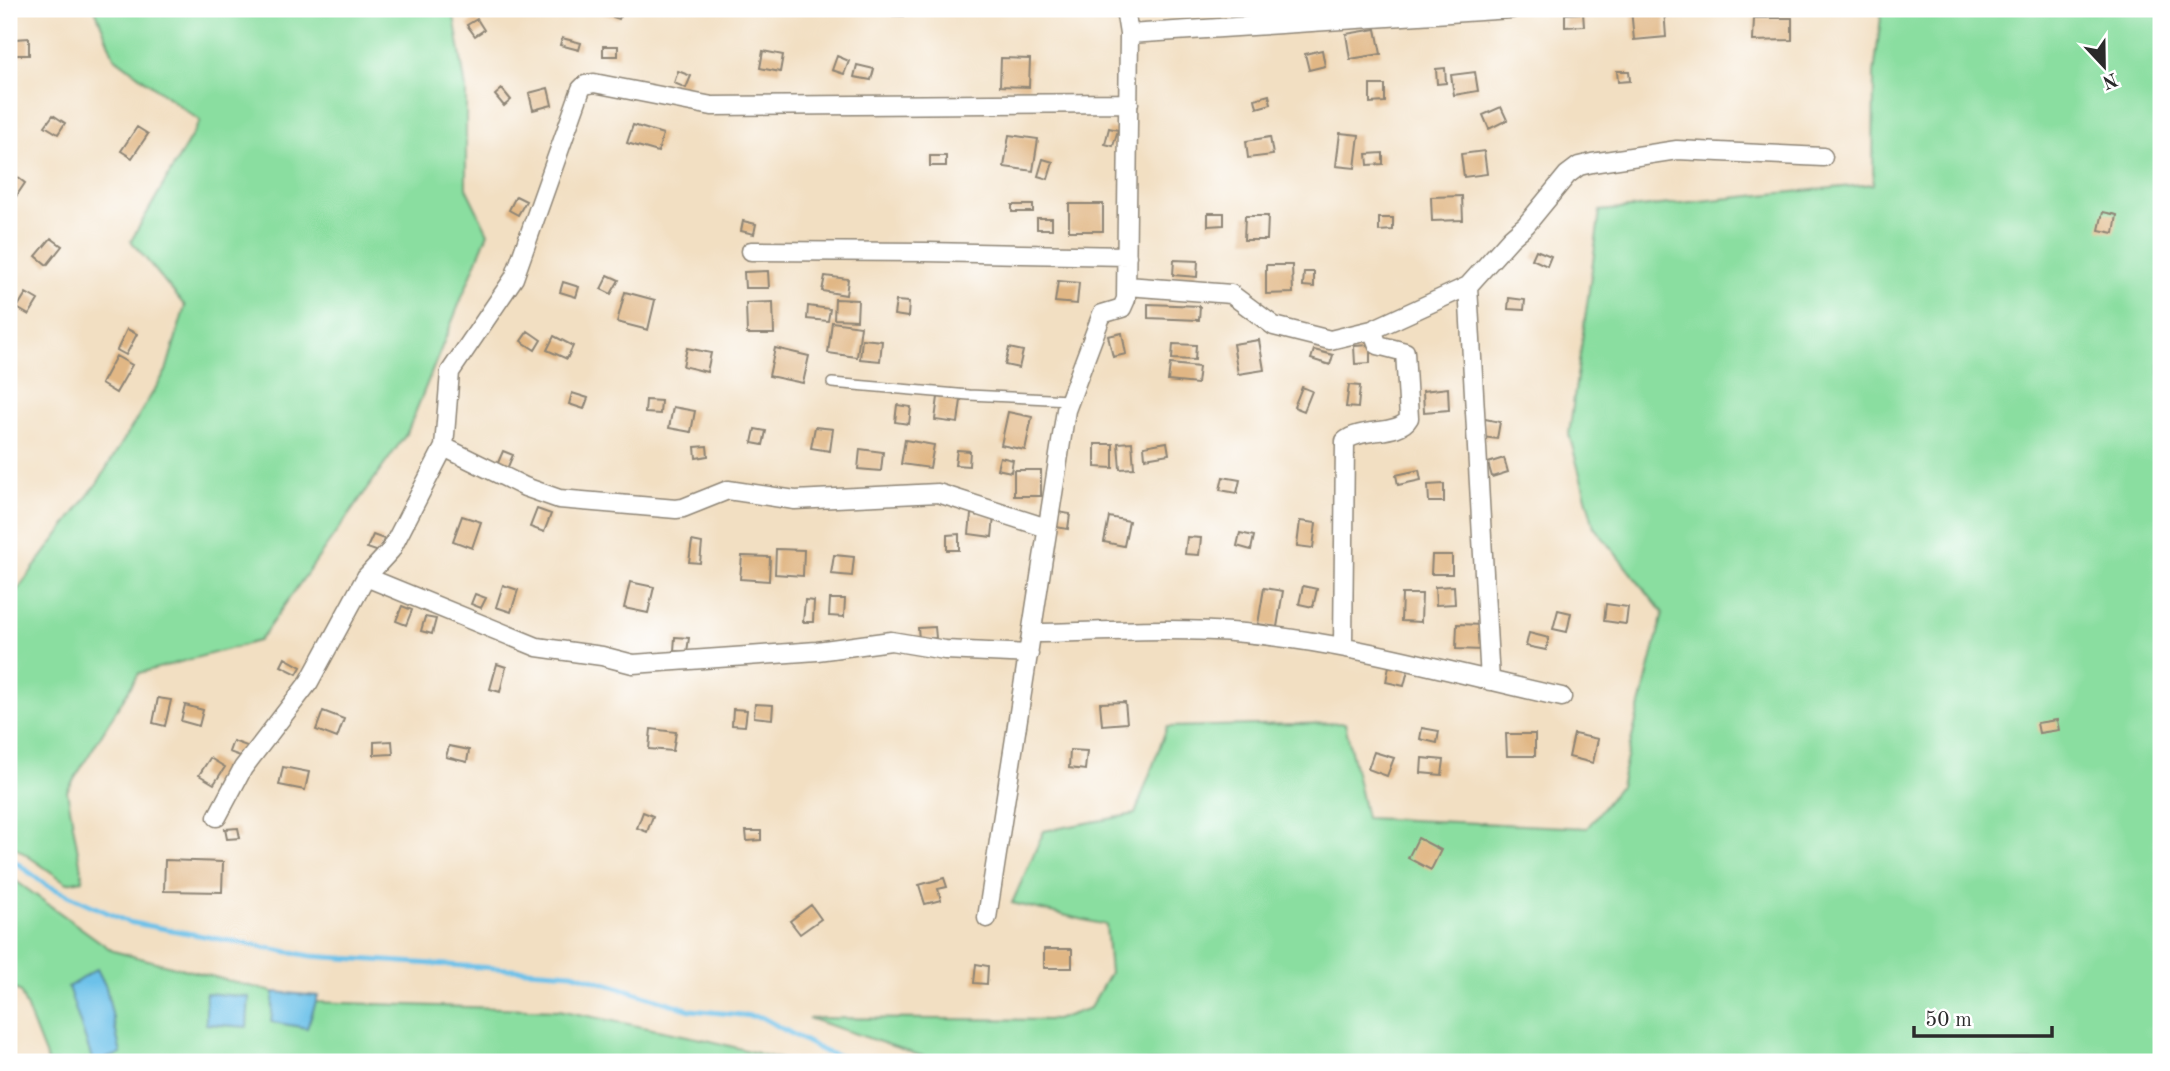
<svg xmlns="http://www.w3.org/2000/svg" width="2170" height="1071" font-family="'Old Standard TT',serif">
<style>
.green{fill:#8adea0;stroke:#5a8466;stroke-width:2}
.water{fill:#6cc1e9;stroke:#4c768a;stroke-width:2}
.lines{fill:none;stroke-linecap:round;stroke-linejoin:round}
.stream{stroke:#6cc1e9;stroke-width:5}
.building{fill:#e1b785}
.service-casing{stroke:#8e8576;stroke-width:12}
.minor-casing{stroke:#8e8576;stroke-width:21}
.service{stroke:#fff;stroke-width:9}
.minor{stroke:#fff;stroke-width:18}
</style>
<rect width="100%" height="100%" fill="#fff"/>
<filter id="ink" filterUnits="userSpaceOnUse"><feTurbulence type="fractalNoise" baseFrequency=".0143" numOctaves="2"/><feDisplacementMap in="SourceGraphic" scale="14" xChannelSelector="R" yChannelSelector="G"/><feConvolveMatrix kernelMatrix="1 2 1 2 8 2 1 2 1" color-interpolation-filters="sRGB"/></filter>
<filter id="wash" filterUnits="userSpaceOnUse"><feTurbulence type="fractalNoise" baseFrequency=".00686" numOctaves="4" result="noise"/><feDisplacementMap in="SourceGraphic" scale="28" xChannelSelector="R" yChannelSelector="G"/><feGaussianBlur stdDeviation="1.57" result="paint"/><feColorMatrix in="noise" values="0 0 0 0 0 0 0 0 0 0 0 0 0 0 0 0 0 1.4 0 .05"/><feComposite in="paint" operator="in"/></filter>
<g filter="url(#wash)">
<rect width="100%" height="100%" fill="#f2dfc2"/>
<path class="green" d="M95 9H449L454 16 466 89V188L488 233 407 433 259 641 139 673 67 791 83 880 67 883 9 843V601L98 482 166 371 185 306 131 241 200 121 114 57Z
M1882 9H2161V1062H940L808 1018 1056 1020 1090 1008 1110 973 1106 925 1012 903 1044 831 1135 814 1167 727 1345 723 1366 818 1587 828 1620 786 1663 613 1594 527 1569 434 1600 211 1873 184 1874 74Z
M9 876 113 951 312 1002 559 1010 707 1040 791 1062H48L20 991 9 988Z"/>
<path class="water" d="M97 969 106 987 121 1054 93 1062 68 987Z
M274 992 318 996 307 1028 271 1022Z
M206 993 249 997 247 1027 206 1024Z"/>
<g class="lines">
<path class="stream" d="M9 857 46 885 128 922 311 956 572 973 691 1010 761 1017 825 1052 857 1062"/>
</g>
<g id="blocks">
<path class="building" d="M590 9H623L619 19Z
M882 9H904V16L882 15Z
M1631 9H1664L1666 37 1634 40Z
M1583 13 1584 26 1565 27V14Z
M1754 18H1792V40L1753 41Z
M477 19 484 30 475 36 467 25Z
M1376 29 1381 54 1350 59 1346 34Z
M29 38V55H15V39Z
M562 38 581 43 579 50 560 45Z
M603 46H618V56H603Z
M1322 50 1325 66 1309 70 1305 54Z
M763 51 783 55 780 72 760 68Z
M837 56 849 61 844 74 832 70Z
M1001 58 1030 59 1029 87 1000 86Z
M857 65 874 69 871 80 854 77Z
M1445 68 1446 83 1437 84 1436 69Z
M678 71 691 76 686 88 674 83Z
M1617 71H1629L1630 81 1618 82Z
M1475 72 1478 91 1454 95 1451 75Z
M1370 85H1385V102L1370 103Z
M548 88 552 105 533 110 529 93Z
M502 89 511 100 504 106 495 95Z
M1269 95 1271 104 1257 108 1255 99Z
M1501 107 1507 120 1489 129 1483 115Z
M53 115 65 123 58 134 45 126Z
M633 125 663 134 658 152 627 143Z
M137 127 148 134 132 158 121 151Z
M1109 128 1118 130 1113 146 1105 144Z
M1340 133 1359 135 1355 168 1336 166Z
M1009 135 1038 139 1033 171 1004 167Z
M1270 137 1273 155 1248 158 1246 141Z
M1484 151 1487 174 1464 177 1461 154Z
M1383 153V164L1368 165 1367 154Z
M930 156H946V166H930Z
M1043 159 1053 162 1048 179 1038 176Z
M9 171 25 183 13 201 9 199Z
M516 196 526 201 518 215 509 210Z
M1462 196 1463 220 1432 221 1431 197Z
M1069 204H1103V231H1069Z
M1012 205H1033V212H1012Z
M2103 212 2117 215 2114 233 2099 230Z
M1208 213H1224V225L1208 226Z
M1245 216H1268L1267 240H1244Z
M1037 218H1052V229H1037Z
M1379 218H1393V230L1379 231Z
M743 221 756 224 754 234 741 231Z
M51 238 62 246 47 265 36 256Z
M1536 250 1551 256 1547 266 1532 259Z
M1174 260 1198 261 1197 277 1173 275Z
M1266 265H1292L1293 293 1266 294Z
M768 271 769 288H745L744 272Z
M1304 272H1314V287L1303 286Z
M608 275 619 280 611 294 601 289Z
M825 276 848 279 846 295 822 291Z
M1058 281 1079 283 1077 304 1055 302Z
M563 282 579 287 576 297 560 292Z
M625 292 655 300 648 330 617 322Z
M26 293 38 300 29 315 17 308Z
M1509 298 1525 300 1524 310 1508 309Z
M835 299 858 300 857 320 834 319Z
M896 301 909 302 908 317 894 315Z
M773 302 774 334H747L746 303Z
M1148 304 1200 306 1199 320 1148 318Z
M808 306 830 309 828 321 807 319Z
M832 322 861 326 857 357 828 353Z
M127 329 137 334 126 355 117 350Z
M528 331 541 340 535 350 521 341Z
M1122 333 1126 354 1113 357 1108 336Z
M554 336 573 346 567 359 547 350Z
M862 339 882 341 880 361 860 359Z
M1259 340 1264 370 1238 374 1233 344Z
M1173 344 1196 345 1195 360 1172 359Z
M1370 345V363L1355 364 1354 346Z
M687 348 711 353 707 372 683 366Z
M775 348 809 356 803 383 769 376Z
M1009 348 1023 351 1019 368 1005 365Z
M1314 350 1333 355 1330 365 1311 359Z
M116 356 132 365 116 393 101 384Z
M1170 364 1199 367 1197 384 1168 381Z
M1349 385 1360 386 1358 408 1346 407Z
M1302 387 1312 391 1304 411 1294 407Z
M1448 388 1449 410 1424 412 1423 391Z
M572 393 588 398 584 409 569 404Z
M938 397 961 400 958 423 935 420Z
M646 400 661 401 660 414 645 413Z
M897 405 911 407 909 424 895 422Z
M673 407 695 411 691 432 669 428Z
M1008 412 1032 417 1025 450 1001 445Z
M1485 419 1500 422 1497 439 1482 437Z
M815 427 833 429 830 451 811 448Z
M755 429 766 431 763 445 752 443Z
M905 440 934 445 930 468 901 464Z
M1132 442 1134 468 1120 469 1118 443Z
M1167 442 1169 454 1145 458 1144 446Z
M1095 444H1113V468L1095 467Z
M707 446 708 456 696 458 695 447Z
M860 449 883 452 881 471 858 469Z
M957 450 970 451 969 466 955 465Z
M503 451 513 455 507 469 497 465Z
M1000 457 1013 460 1011 472 997 469Z
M1504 458 1508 472 1492 477 1488 463Z
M1014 470H1041V496H1014Z
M1419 470 1421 480 1398 485 1396 475Z
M1223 477 1240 480 1237 493 1220 490Z
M1444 484V502H1429L1428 485Z
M537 509 551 514 544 532 530 527Z
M1058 512 1070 514 1068 529 1056 527Z
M971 514 994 516 992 537 969 534Z
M462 516 481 522 472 548 453 541Z
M1109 517 1129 521 1124 546 1104 542Z
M1300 521 1316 523 1313 548 1297 546Z
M1240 533 1254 536 1251 550 1237 546Z
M959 534V550H947V535Z
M373 535 384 539 379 552 367 548Z
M1187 537 1201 538 1199 555 1185 554Z
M692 541 702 543 700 563 689 562Z
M776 549 804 550 803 576 775 574Z
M834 555 854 557 852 576 831 574Z
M1432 555H1452V574H1431Z
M742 556 770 557 769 581 740 579Z
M630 582 654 587 648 613 624 608Z
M503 585 518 590 511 612 496 607Z
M1303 586 1317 589 1313 607 1299 604Z
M1454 586 1455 604 1436 605 1435 587Z
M1264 588 1283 591 1277 627 1258 624Z
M475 594 486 598 481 608 471 604Z
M1402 594H1422L1421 622 1401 621Z
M830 599H845L844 617 829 616Z
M805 600 814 601 813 622H803Z
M1606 604 1628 607 1626 624 1604 621Z
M402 606 412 610 406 625 396 621Z
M1558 610 1571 613 1567 632 1553 629Z
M425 617 436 619 432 634 421 631Z
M1457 624 1483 625 1482 650 1456 649Z
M935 627 936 638 919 639 918 628Z
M1529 633 1549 638 1546 650 1526 646Z
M675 637 689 638 687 652 674 651Z
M285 658 301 667 297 674 281 666Z
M497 664 506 667 500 692 490 689Z
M1389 666 1408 670 1404 686 1386 682Z
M158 698 171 700 165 726 153 723Z
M1125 702 1127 723 1102 725 1100 703Z
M755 704 773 705 772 719 754 717Z
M185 705 203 710 199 726 181 721Z
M733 709 747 710 745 726 732 725Z
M323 711 344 719 337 738 316 730Z
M2057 720 2059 730 2039 733 2037 723Z
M1422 728 1439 731 1437 743 1420 739Z
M651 729 676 732 673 751 649 749Z
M1506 734H1535V756H1507Z
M1574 734 1598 739 1593 763 1569 757Z
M233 741 247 746 243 757 229 752Z
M392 741 393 754 374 755V742Z
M449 746 469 750 467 762 446 757Z
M1070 750 1087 751 1085 770 1069 768Z
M1374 752 1394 758 1387 776 1368 769Z
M210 758 225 767 214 784 199 775Z
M1422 758 1444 760 1442 775 1421 773Z
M283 767 309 772 305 790 279 785Z
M643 812 653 816 647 832 637 828Z
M238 828 240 838 227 839 225 829Z
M746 831H761V840L747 841Z
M1418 838 1441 850 1431 870 1408 858Z
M165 860 223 862 222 892 164 891Z
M944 878 947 887 938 889 941 900 925 904 919 885Z
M811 905 821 919 800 934 790 921Z
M1044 949H1072V968H1044Z
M976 964 988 966 987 984 974 983Z"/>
</g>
</g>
<g filter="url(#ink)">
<use href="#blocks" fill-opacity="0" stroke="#8e8576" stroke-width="2"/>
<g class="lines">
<defs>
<path id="service" d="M1289 24 1290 9
M832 383 969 395 1069 400"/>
<path id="minor" d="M1129 34 1511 9
M751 251 926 252 1127 256
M1127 286 1231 294 1274 326 1330 340 1372 330 1468 286 1511 238 1526 225 1567 175 1579 166 1592 163 1677 150 1823 157
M1468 286 1490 681
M444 447 525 487 559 499 676 509 683 508 728 490 795 500 938 493 1047 528
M366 577 537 647 602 656 633 664 817 651 891 641 945 650 1029 654
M1032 633C1102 632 1174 627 1244 633 1352 643 1457 674 1562 697
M1343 646 1345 441C1361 427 1399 436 1409 418L1405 352 1378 345 1372 330
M217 817 243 768 309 682 366 577 391 550 444 447 450 372 514 278 581 89 585 85 594 83 712 106 1129 103
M987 918 1066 410 1102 314 1122 308 1126 299 1129 34 1125 9"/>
</defs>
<use href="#service" class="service-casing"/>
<use href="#minor" class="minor-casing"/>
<use href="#service" class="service"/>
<use href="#minor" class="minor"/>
</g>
</g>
<rect width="2170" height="1071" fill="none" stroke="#fff" stroke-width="35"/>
<g transform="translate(2104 66) rotate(158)" stroke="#ffffff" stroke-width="5" paint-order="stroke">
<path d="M0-5L12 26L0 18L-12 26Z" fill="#2b2b2b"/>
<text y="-10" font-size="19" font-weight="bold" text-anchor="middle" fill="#2b2b2b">N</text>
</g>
<path d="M1914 1026v10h138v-10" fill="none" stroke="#2b2b2b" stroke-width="3.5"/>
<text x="1925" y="1026" font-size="21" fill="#2b2b2b" stroke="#ffffff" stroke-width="5" paint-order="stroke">50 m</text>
</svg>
